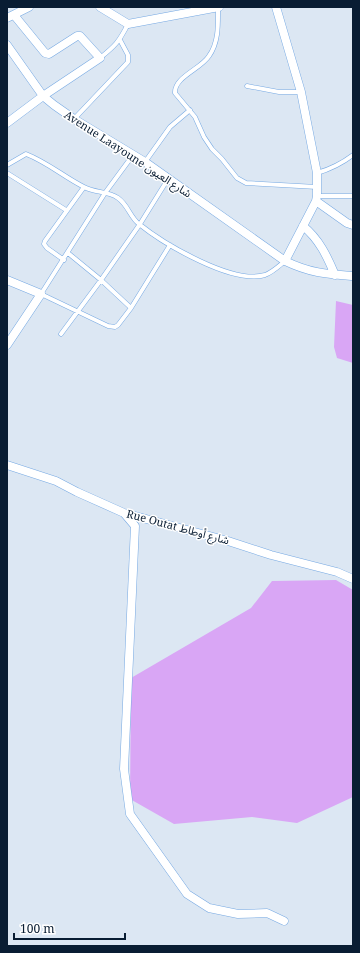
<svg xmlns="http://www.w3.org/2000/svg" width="360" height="953" font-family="'Noto Serif','Noto Sans Arabic',serif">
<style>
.green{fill:#d9a6f5}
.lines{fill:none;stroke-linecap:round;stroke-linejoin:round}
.service-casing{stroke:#76a9e3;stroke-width:5}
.minor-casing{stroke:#76a9e3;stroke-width:9}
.service{stroke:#fff;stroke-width:4}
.minor{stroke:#fff;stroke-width:8}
.labels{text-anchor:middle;stroke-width:3;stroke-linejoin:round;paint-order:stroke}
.street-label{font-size:11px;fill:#091d33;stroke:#fff}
</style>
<rect width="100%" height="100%" fill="#dce7f3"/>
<path class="green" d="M336 301 353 305V363L337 358 334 347Z
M336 580 353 590V797L297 823 252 817 174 824 130 799 131 678 251 608 272 581Z"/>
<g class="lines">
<defs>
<path id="service" d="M218 8C218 24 219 42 209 56 201 69 174 77 175 93L195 117 204 137 212 149 222 159 237 178 246 183 317 187
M100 58C115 46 119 42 128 24
M247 86 279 92H301
M74 119 128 62V55L120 40
M133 155 105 193 41 294 108 326 115 327 118 325 131 308 170 245
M145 162 170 127 190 110
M7 165 26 154C47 162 64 177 84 187 95 193 108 191 118 198 128 205 130 217 139 224 164 244 233 285 265 275 273 272 279 266 285 261
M7 173 66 210
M317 173C331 169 341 164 353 155
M317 196H353
M68 253 101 280 140 224 168 179
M64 260 47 248 44 244 45 241 84 187
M61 334 101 280 131 308"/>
<path id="minor" d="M100 7 128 24 219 7
M276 7 301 92 317 173V196L316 201 285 261
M7 18 29 7
M7 45 43 96 54 105 74 119 145 162 285 261C310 273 326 274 353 276
M7 123 43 96 100 58 80 36H77L49 54 45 53 14 15
M316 201 347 223 353 225
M303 226C319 239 327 256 335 275
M7 280 41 294 7 345
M7 465 56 481 77 492 124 513 228 541 271 555 337 572 353 579
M124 513 135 526 124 769 130 814 187 894 209 908 238 914 267 913 284 921"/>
</defs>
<use href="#service" class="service-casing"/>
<use href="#minor" class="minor-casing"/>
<use href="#service" class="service"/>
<use href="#minor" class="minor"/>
</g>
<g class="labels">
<g class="street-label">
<text transform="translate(128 154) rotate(33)" y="4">Avenue Laayoune شارع العيون</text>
<text transform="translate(178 527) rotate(15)" y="4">Rue Outat شارع أوطاط</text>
</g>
</g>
<rect width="360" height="953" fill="none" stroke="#091d33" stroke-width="16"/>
<path d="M14 933v6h111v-6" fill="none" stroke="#091d33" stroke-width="2"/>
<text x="20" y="933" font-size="12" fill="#091d33" stroke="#ffffff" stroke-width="3" paint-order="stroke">100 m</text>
</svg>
